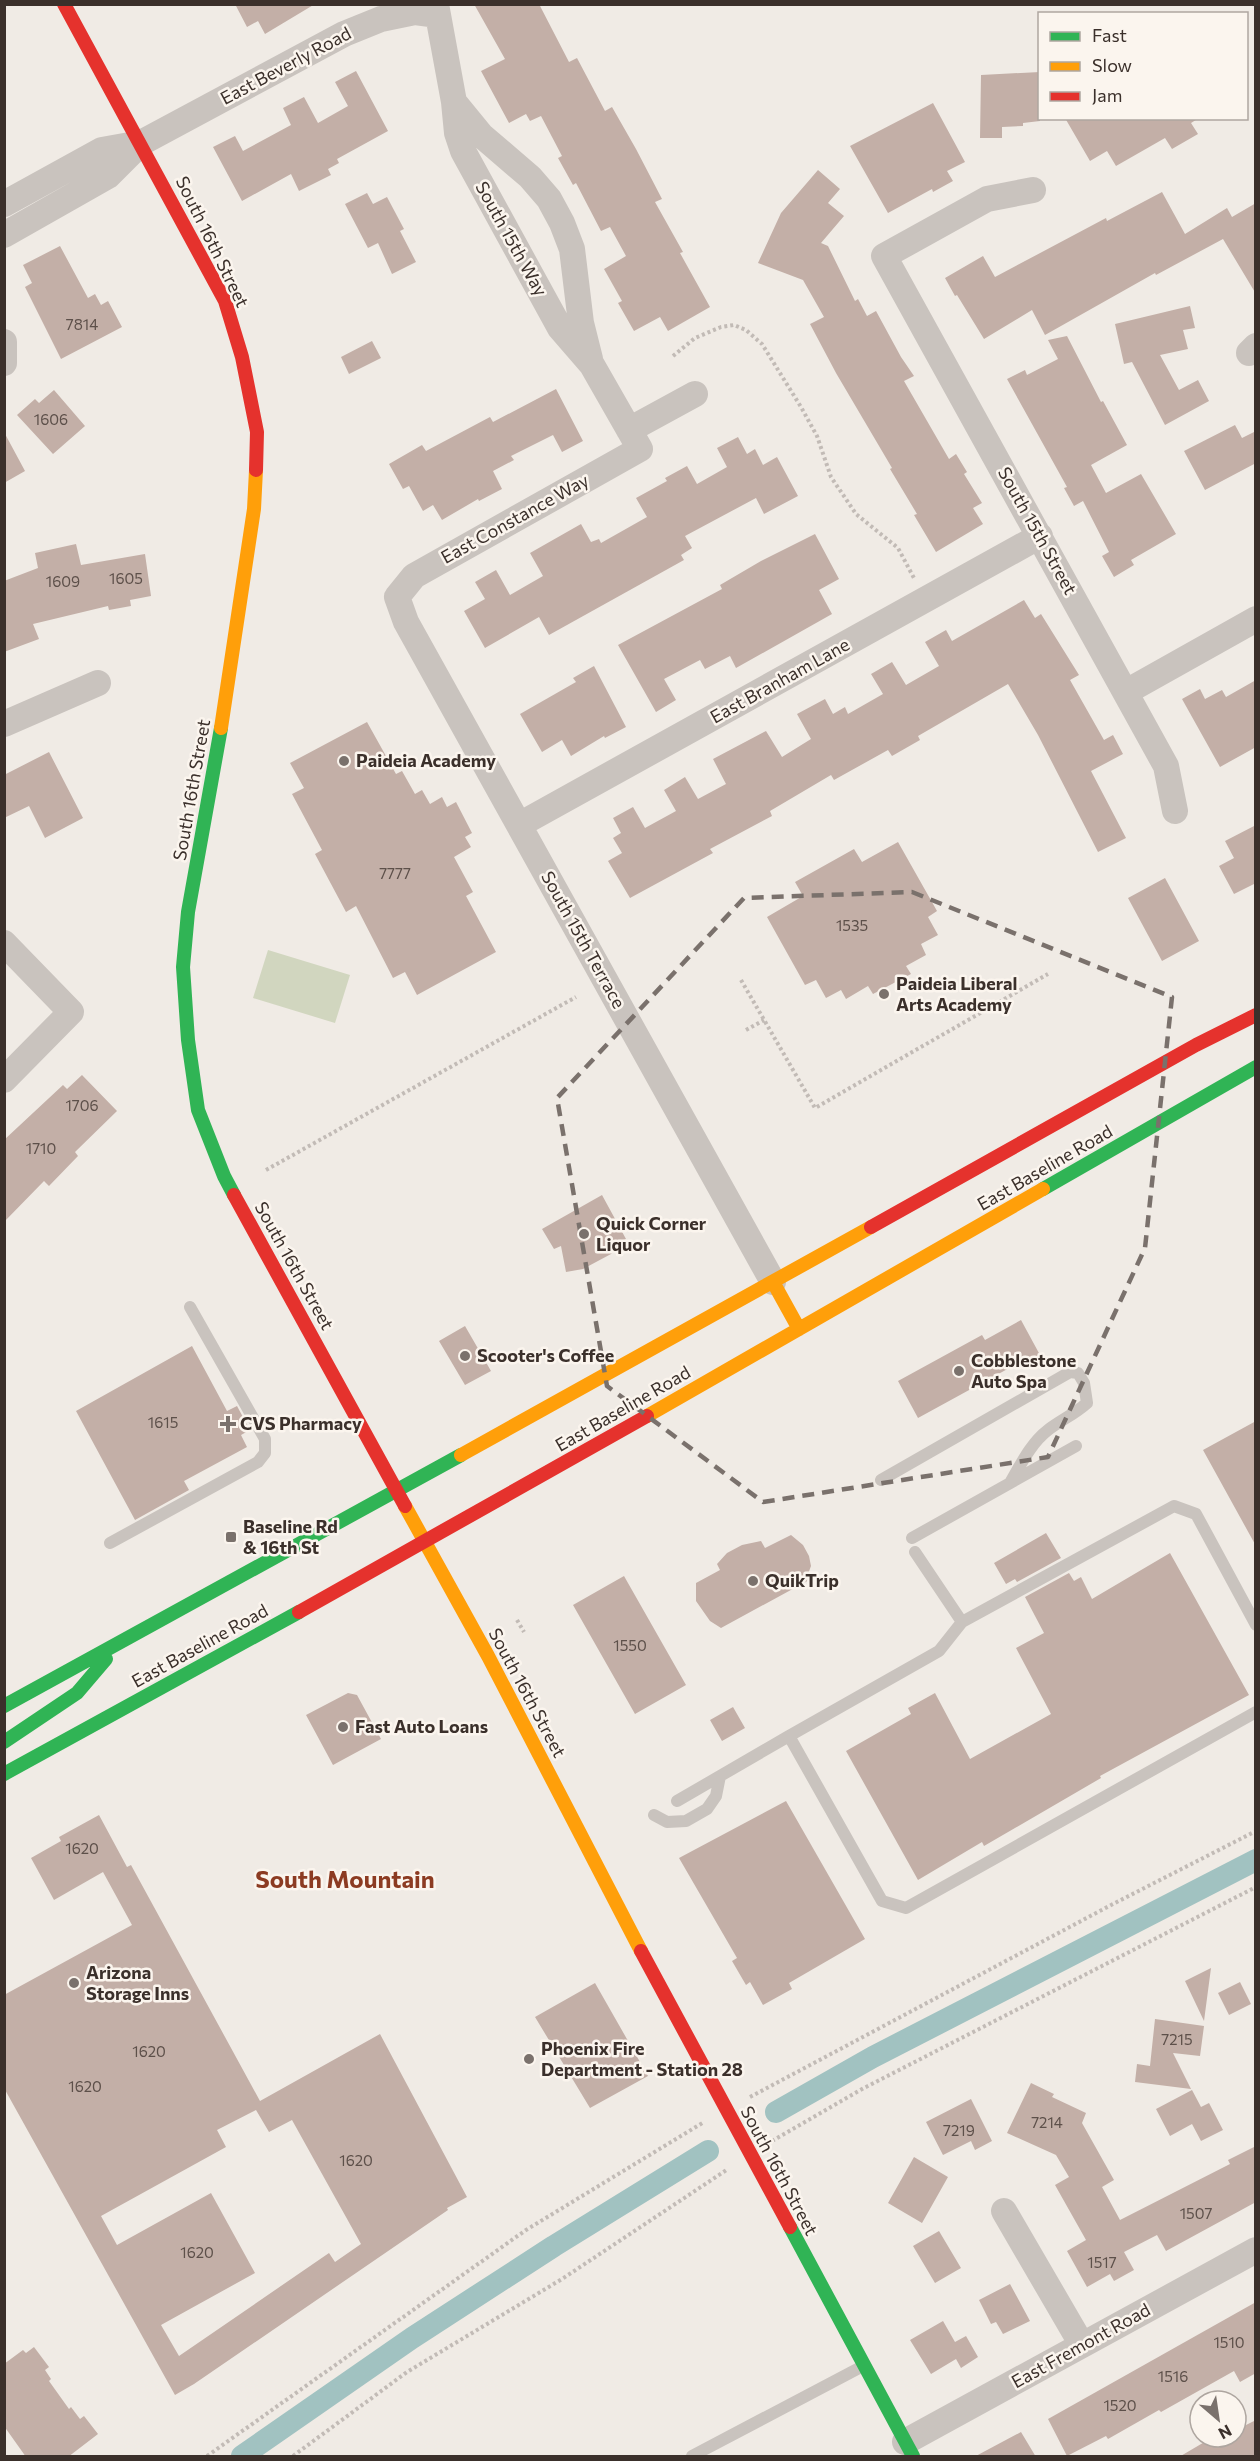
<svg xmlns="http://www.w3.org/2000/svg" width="1260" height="2461" font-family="Commissioner,sans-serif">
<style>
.green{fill:#d1d6bf}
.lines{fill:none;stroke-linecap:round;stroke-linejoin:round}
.canal{stroke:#a1c2c1;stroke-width:22}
.building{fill:#c3afa7;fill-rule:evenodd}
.path{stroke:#c2bbb6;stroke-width:4;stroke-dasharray:3 3;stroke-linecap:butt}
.lane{stroke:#c9c3be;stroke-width:12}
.street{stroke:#c9c3be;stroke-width:26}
.fast{stroke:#30b455;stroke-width:14}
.slow{stroke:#ff9f0a;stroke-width:14}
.jam{stroke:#e5322d;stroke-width:14}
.marked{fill:none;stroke:#7a716c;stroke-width:4.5;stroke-dasharray:12 8;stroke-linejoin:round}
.poi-dot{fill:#7a716c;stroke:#fbf5ee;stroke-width:2}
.labels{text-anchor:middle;stroke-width:5;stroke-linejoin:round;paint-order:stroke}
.number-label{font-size:15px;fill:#5d504a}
.street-label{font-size:18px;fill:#3b302b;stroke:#fbf5ee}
.poi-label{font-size:18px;font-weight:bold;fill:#3b302b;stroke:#fbf5ee;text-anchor:start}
.district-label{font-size:24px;font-weight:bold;fill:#8c3b22;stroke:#fbf5ee}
</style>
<rect width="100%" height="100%" fill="#f0ebe5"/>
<path class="green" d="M268 950 350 975 335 1023 253 998Z"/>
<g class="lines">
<path class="canal" d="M776 2112 873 2057 1256 1860
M242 2456 412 2338 554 2246 708 2151"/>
</g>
<path class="building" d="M235 4H315L265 34 258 21 247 27Z
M474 4H539L569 62 577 58 605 111 612 107 636 149 662 199 655 202 683 252 680 253 710 307 668 331 660 317 634 331 618 303 622 301 604 269 626 256 610 227 601 231 576 183 573 185 558 158 562 156 541 116 530 121 526 114 509 123 481 71 505 59Z
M356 71 388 131 337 159 339 163 328 169 331 175 299 191 291 174 242 201 213 147 235 136 243 151 291 125 283 108 304 97 318 123 348 106 335 82Z
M1040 72V121L1023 123V126L1002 127V138H980L981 75Z
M933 103 965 162 947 171 953 181 933 192 932 189 888 213 850 146Z
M1065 118H1199L1191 123 1198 134 1172 149 1165 138 1116 166 1107 151 1090 161Z
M818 170 840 189 828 203 844 216 821 243 828 246 855 301 858 299 867 316 876 311 901 357 914 376 904 381 949 459 956 454 967 472 964 474 982 503 973 508 983 524 936 552 914 515 917 514 890 469 892 468 836 373 810 324 824 317 803 280 758 263 781 213Z
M1162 192 1185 234 1227 208 1232 217 1256 203V294L1223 239 1156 275 1155 273 1045 335 1032 310 984 339 957 295 955 296 945 278 983 256 995 277 1106 218 1107 221Z
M367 193 373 204 387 197 404 229 400 231 416 262 392 274 378 243 368 248 345 204Z
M60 246 88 298 95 294 101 305 108 301 122 327 61 359 25 287 32 283 23 265Z
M1190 306 1195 328 1183 330 1188 349 1160 355 1179 390 1198 380 1209 401 1165 425 1132 362 1124 364 1115 324Z
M1067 336 1101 402 1103 401 1127 445 1091 465 1106 493 1141 474 1176 534 1131 560 1134 565 1114 577 1102 556 1109 552 1083 501 1074 506 1064 488 1067 487 1007 379 1025 370 1027 375 1058 359 1048 340Z
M372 341 381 358 349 374 341 357Z
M556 389 583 441 562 452 553 435 511 456 514 460 493 471 502 489 479 501 478 499 442 520 433 505 423 511 409 486 403 489 389 464 422 445 426 451 490 417 493 422Z
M54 390 85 426 53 454 17 415 35 399 39 403Z
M1235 425 1242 438 1256 431V463L1205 490 1184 451Z
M4 432 25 471 4 483Z
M738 437 747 454 755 449 763 465 777 457 798 496 764 514 756 498 685 536 692 548 681 555 684 560 549 635 539 617 485 648 464 611 485 599 475 582 496 570 510 595 543 576 530 553 581 524 591 542 599 539 601 543 647 517 636 498 667 481 665 478 687 466 697 484 727 467 717 448Z
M815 534 839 579 819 590 832 614 736 668 730 656 705 669 700 660 664 679 676 700 656 712 618 645 722 589 720 585 761 561Z
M76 544 81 565 145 554 151 596 130 600 131 606 109 610 108 606 33 624 39 639 4 652V581L38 568 35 553Z
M1024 600 1035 618 1041 614 1079 675 1070 680 1104 740 1113 735 1123 754 1091 771 1126 838 1098 852 1038 735 1008 684 918 736 920 740 892 756 888 750 834 780 831 775 770 811 772 816 710 849 713 853 630 898 608 861 622 853 613 838 621 833 613 818 633 807 645 828 676 811 664 790 685 777 698 799 726 784 713 759 766 731 782 757 811 739 797 714 825 699 833 714 845 707 848 714 883 694 871 674 892 662 906 685 939 666 925 642 946 630 952 641Z
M594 666 626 727 605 738 604 736 571 756 562 740 542 752 520 714 576 682 573 678Z
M1256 680V747L1220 767 1182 699 1200 689 1205 699 1222 690 1226 697Z
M367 722 396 774 402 771 415 794 422 790 430 804 442 797 447 807 456 802 472 833 465 837 471 847 454 857 473 892 466 896 496 952 417 995 405 972 393 978 356 906 346 912 315 854 322 850 292 794 304 788 290 763Z
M49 752 83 818 45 838 29 806 4 818V775Z
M1256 825V883L1234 894 1219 866 1234 858 1225 841Z
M898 842 937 911 928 917 938 935 921 944 926 955 906 966 911 974 873 994 868 986 846 999 841 990 826 998 816 980 805 985 767 917 803 896 795 882 854 849 862 862Z
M1165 878 1199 941 1162 961 1128 898Z
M82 1075 117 1111 75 1152 78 1156 49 1186 44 1181 4 1222V1140L63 1085 67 1089Z
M602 1195 626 1239 619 1243 611 1254 583 1269 566 1272 561 1246 554 1249 542 1229Z
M1021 1320 1040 1355 1028 1362 1022 1361 918 1418 898 1381 982 1335 985 1340Z
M465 1326 491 1371 465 1385 439 1341Z
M192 1346 227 1411 237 1406 250 1430 241 1435 247 1447 184 1481 189 1490 135 1520 76 1411Z
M1256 1421V1546L1203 1450Z
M1046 1533 1061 1558 1017 1582 1015 1579 1006 1584 994 1563Z
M791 1535 803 1545 809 1556 811 1566 808 1574 811 1579 721 1628 710 1621 696 1601V1583L720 1570 717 1564 727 1553 742 1545 761 1541 765 1548Z
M1170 1553 1249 1695 1100 1776 1101 1778 984 1846 982 1842 918 1880 846 1751 911 1714 908 1708 935 1693 970 1759 1051 1714 1016 1648 1044 1633 1025 1597 1069 1573 1074 1581 1081 1577 1092 1599Z
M624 1576 686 1685 635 1714 573 1605Z
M348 1693 357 1695 381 1739 333 1765 306 1715Z
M733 1707 745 1728 722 1741 710 1720Z
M786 1801 865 1939 789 1983 792 1989 763 2005 750 1982 746 1985 732 1961 737 1958 679 1858Z
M99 1815 127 1867 131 1865 260 2101 380 2034 467 2197 447 2208 448 2210 194 2384 175 2395 4 2088V1995L132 1925 103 1872 54 1900 31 1858 61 1841 59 1837ZM256 2110 269 2132 292 2120 361 2244 335 2262 329 2253 179 2356 161 2325 255 2273 211 2193 117 2245 101 2216 226 2147 217 2130Z
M1211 1968 1204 2021 1185 1981Z
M1240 1982 1251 2004 1229 2015 1218 1993Z
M595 1983 648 2076 590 2108 535 2017Z
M1155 2019 1204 2026 1200 2056 1173 2053 1191 2089 1135 2082 1137 2064 1150 2066Z
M1031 2083 1054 2094 1052 2097 1086 2113 1082 2123 1114 2180 1102 2187 1120 2220 1230 2164 1228 2160 1256 2146V2202L1166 2251 1157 2235 1124 2252 1134 2270 1114 2281 1110 2274 1087 2287 1067 2251 1086 2240 1055 2185 1069 2177 1056 2155 1007 2133Z
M1192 2090 1201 2107 1209 2103 1223 2130 1201 2141 1192 2124 1170 2136 1156 2109Z
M971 2099 992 2141 975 2150 971 2141 943 2155 926 2122Z
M914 2157 948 2177 922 2223 888 2203Z
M939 2231 961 2268 935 2283 913 2246Z
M1010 2284 1030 2321 1003 2334 996 2322 991 2324 979 2300Z
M1256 2302V2373L1240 2382 1234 2371 1161 2412 1159 2410 1108 2439 1106 2436 1067 2456 1048 2419Z
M943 2321 955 2342 966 2336 978 2357 961 2368 956 2359 931 2374 910 2340Z
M34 2347 49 2367 45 2370 51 2379 49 2381 69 2409 71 2407 80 2419 84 2416 98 2434 68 2457H26L4 2426V2364L23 2350 26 2353Z
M1256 2420V2457H1179L1213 2437H1236V2430Z
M1021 2432 1036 2457H974Z"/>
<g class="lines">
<path class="path" d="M673 356 695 338 721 327 734 325 746 330 762 344 801 407 817 436 831 477 856 514 898 548 915 580
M741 980 815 1108 1048 974
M746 1030 764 1020
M266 1170 576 997
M517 1620 524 1632
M750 2097 1113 1904 1256 1831
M772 2141 864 2088 1256 1887
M207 2456 526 2230 704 2122
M293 2456 407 2372 562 2279 728 2169"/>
<path class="lane" d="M881 1480 1070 1372 1078 1373 1084 1383 1087 1403C1075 1414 1061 1420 1048 1430 1031 1443 1021 1464 1010 1483
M912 1538 1076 1446
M110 1543 258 1462 265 1453V1439L190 1307
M915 1552 962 1622
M1256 1625 1196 1514 1174 1506 962 1622 939 1651 789 1736 882 1901 906 1908 1256 1712
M677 1801 789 1736
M654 1815 667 1822 686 1821 707 1809 716 1796 720 1776
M692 2456 863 2366"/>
<path class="street" d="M436 4 454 102 457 133 463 151 560 328 592 365 640 449 414 576 397 597 406 622 773 1282
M454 102 481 135 530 177 549 199 562 223 572 249 581 323 590 359
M1033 190 987 199 884 256 1166 766 1175 811
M4 204 102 150 141 143
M4 235 108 176 141 143 344 34 381 19 415 12 438 15
M4 342V363
M1249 353 1256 346
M629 430 695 394
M1126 692 1256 619
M4 724 98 683
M519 825 1040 536
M4 943 71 1012 4 1080
M1004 2211 1082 2345
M905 2442 1256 2250"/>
<path class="fast" d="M221 728 188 912 183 967 188 1040 198 1110 224 1176 234 1195
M1043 1189 1256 1067
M4 1706 461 1455
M4 1742 77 1693 106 1659
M4 1774 299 1612
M790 2227 913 2456"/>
<path class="slow" d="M221 728 254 509 256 470
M773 1282 799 1329
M647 1416 1043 1189
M461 1455 871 1227
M405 1506 488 1656 641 1951"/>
<path class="jam" d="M64 4 225 301 242 357 257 432 256 470
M234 1195 405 1506
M871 1227 1196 1045 1256 1015
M299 1612 647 1416
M641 1951 790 2227"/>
</g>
<path class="marked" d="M912 892 1172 997 1145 1248 1048 1457 763 1502 607 1386 557 1098 744 898Z"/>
<g class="poi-dot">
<circle cx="344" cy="761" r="6"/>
<circle cx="884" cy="994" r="6"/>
<circle cx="584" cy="1234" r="6"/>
<circle cx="465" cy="1356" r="6"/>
<circle cx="959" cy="1371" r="6"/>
<path d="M225 1415h6v6h6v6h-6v6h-6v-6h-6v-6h6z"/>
<rect x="225" y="1531" width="12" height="12" rx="3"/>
<circle cx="753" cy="1581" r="6"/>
<circle cx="343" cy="1727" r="6"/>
<circle cx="74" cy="1983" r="6"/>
<circle cx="529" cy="2059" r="6"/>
</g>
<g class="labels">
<g class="number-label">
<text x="82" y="330">7814</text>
<text x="51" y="425">1606</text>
<text x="126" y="584">1605</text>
<text x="63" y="587">1609</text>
<text x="395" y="879">7777</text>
<text x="852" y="931">1535</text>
<text x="82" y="1111">1706</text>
<text x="41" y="1154">1710</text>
<text x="163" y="1428">1615</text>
<text x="630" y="1651">1550</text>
<text x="82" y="1854">1620</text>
<text x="1177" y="2045">7215</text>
<text x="149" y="2057">1620</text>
<text x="85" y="2092">1620</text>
<text x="1047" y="2128">7214</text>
<text x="959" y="2136">7219</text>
<text x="356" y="2166">1620</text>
<text x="1196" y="2219">1507</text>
<text x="197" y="2258">1620</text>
<text x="1102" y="2268">1517</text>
<text x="1229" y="2348">1510</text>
<text x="1173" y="2382">1516</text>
<text x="1120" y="2411">1520</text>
</g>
<g class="street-label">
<text transform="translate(286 66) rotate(-28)" y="6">East Beverly Road</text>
<text transform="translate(511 239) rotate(61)" y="6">South 15th Way</text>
<text transform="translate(212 242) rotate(64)" y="6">South 16th Street</text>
<text transform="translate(515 519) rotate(-29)" y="6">East Constance Way</text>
<text transform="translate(1037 531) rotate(61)" y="6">South 15th Street</text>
<text transform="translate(780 681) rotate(-29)" y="6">East Branham Lane</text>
<text transform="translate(192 790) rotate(-80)" y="6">South 16th Street</text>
<text transform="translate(583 940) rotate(61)" y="6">South 15th Terrace</text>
<text transform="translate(1045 1168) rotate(-30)" y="6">East Baseline Road</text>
<text transform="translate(294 1266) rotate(61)" y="6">South 16th Street</text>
<text transform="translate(623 1409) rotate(-30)" y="6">East Baseline Road</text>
<text transform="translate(200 1646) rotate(-29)" y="6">East Baseline Road</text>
<text transform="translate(527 1693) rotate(62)" y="6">South 16th Street</text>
<text transform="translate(779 2171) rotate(62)" y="6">South 16th Street</text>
<text transform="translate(1081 2346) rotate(-29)" y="6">East Fremont Road</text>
</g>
<g class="poi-label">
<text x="356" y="767">Paideia Academy</text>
<text x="896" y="990">Paideia Liberal<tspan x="896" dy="21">Arts Academy</tspan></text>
<text x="596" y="1230">Quick Corner<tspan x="596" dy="21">Liquor</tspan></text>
<text x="477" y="1362">Scooter's Coffee</text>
<text x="971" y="1367">Cobblestone<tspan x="971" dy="21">Auto Spa</tspan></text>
<text x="240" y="1430">CVS Pharmacy</text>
<text x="243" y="1533">Baseline Rd<tspan x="243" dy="21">&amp; 16th St</tspan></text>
<text x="765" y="1587">QuikTrip</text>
<text x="355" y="1733">Fast Auto Loans</text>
<text x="86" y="1979">Arizona<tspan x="86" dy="21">Storage Inns</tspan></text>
<text x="541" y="2055">Phoenix Fire<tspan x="541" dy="21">Department - Station 28</tspan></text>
</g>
<g class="district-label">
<text x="345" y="1888">South Mountain</text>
</g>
</g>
<rect width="1260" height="2461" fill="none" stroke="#3b302b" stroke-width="12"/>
<rect x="1038" y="12" width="210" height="108" fill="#fbf5ee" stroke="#aea6a0" stroke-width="1.5"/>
<rect x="1050" y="32" width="30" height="9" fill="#30b455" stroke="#aea6a0" stroke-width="1.5"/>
<text x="1092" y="42" font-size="18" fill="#3b302b">Fast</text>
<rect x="1050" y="62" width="30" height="9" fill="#ff9f0a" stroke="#aea6a0" stroke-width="1.5"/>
<text x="1092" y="72" font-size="18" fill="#3b302b">Slow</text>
<rect x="1050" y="92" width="30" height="9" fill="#e5322d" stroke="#aea6a0" stroke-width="1.5"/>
<text x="1092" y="102" font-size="18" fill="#3b302b">Jam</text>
<g transform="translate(1218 2419) rotate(151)"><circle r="28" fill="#fbf5ee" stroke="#aea6a0" stroke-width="1.5"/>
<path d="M0-4.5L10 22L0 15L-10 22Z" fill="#7a716c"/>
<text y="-9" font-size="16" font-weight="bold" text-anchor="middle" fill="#3b302b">N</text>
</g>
</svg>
